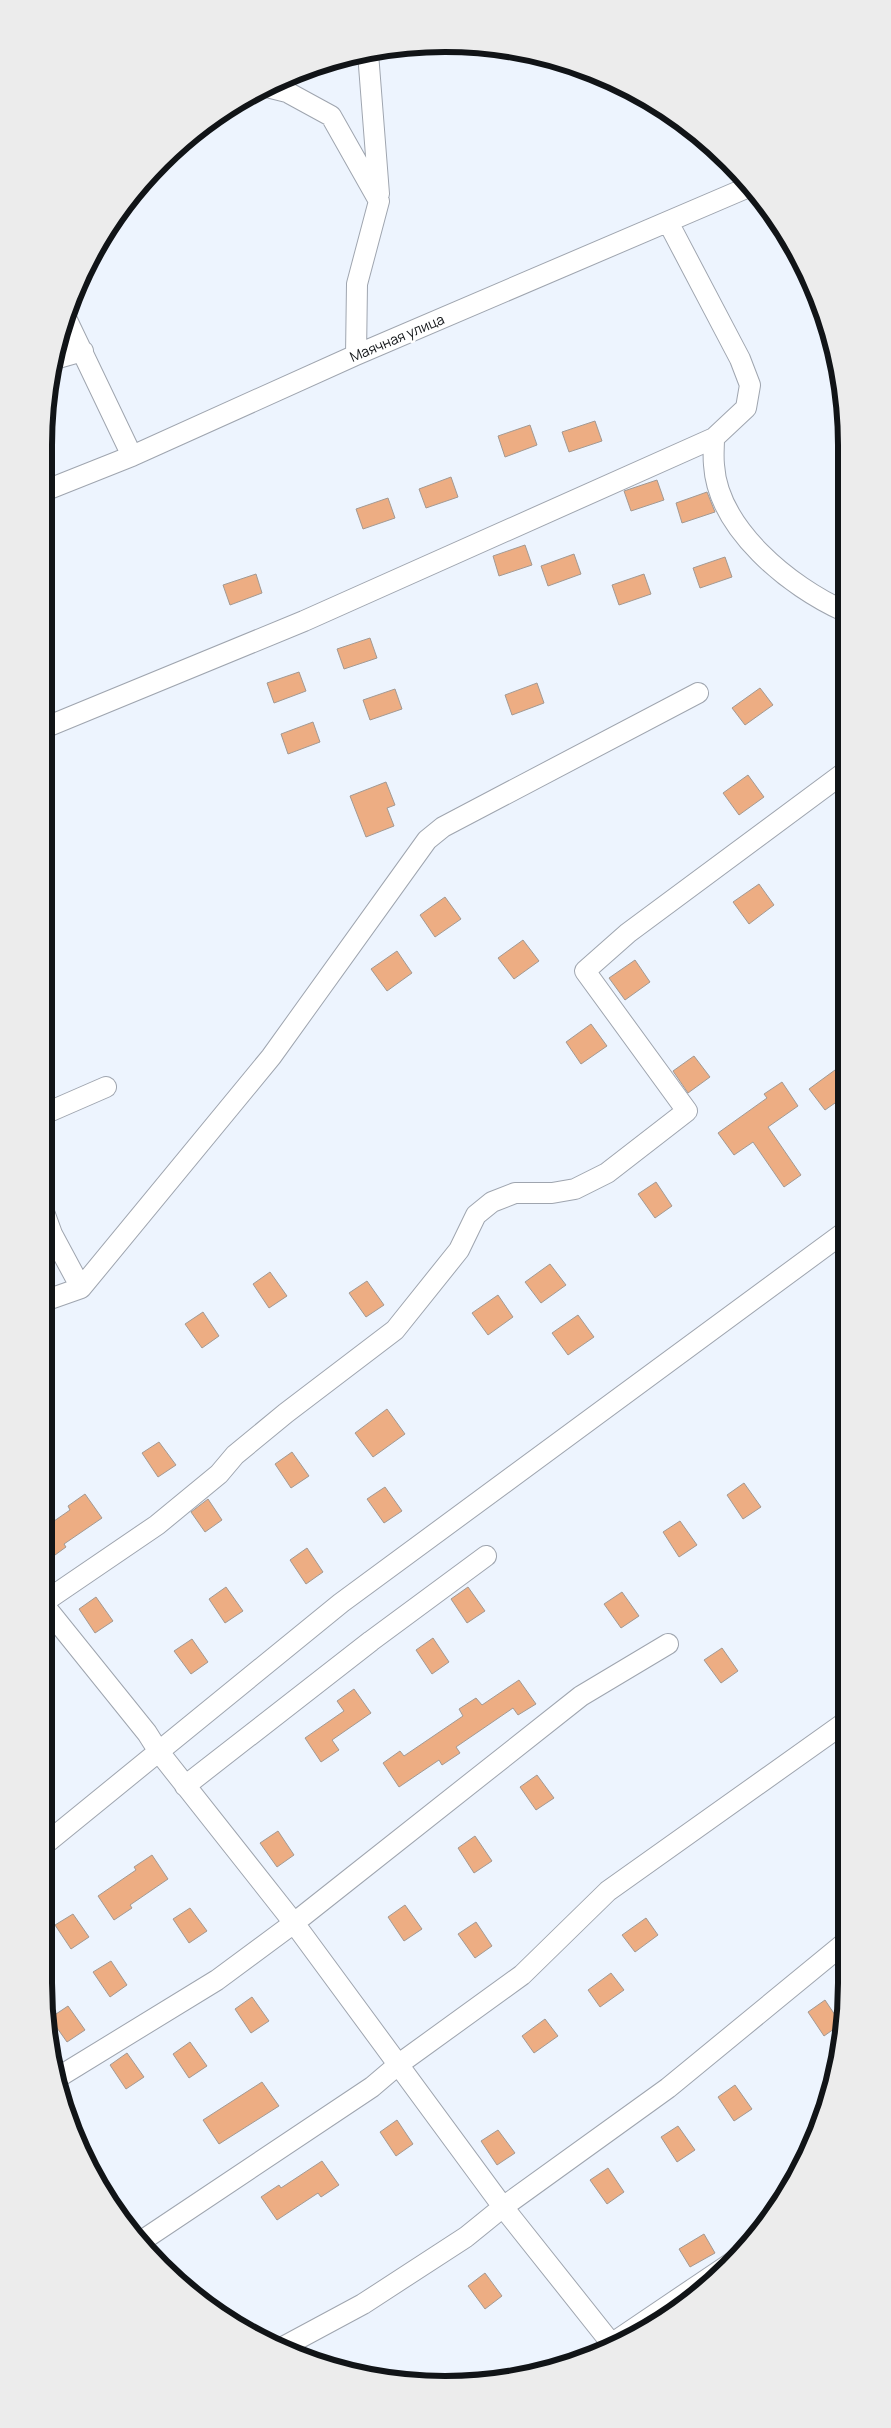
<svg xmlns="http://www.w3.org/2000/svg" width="891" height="2428" font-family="Manrope,sans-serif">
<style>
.building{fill:#edad83;stroke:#a39992}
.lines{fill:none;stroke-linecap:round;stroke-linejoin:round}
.street-casing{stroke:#9fa5af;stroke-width:22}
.street{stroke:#fff;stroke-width:20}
.labels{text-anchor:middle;stroke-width:5;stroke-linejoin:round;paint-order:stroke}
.street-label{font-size:14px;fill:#111417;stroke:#fff}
.rim{fill:none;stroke:#111417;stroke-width:6}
</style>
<rect width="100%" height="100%" fill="#edf4fe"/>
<path class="building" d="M595 421 602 441 569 452 562 432Z
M530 425 537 445 505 457 498 436Z
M451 477 458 497 426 508 419 489Z
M657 480 664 500 631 511 624 491Z
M707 492 715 512 682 523 676 503Z
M388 498 395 518 363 529 356 509Z
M525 545 532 565 499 576 493 556Z
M574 554 581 574 548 586 541 566Z
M725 557 732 577 700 588 693 568Z
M256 574 262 593 230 605 223 585Z
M644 574 651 594 619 605 612 585Z
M370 638 377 658 344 669 337 649Z
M299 672 306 691 274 703 267 683Z
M537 683 544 703 512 715 505 695Z
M760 688 773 705 745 725 732 708Z
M395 689 402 709 370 720 363 700Z
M313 722 320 742 288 754 281 734Z
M748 775 764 797 739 815 723 793Z
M386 782 395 805 387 808 394 826 366 837 350 796Z
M759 884 774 905 749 924 733 902Z
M445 897 461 919 435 937 420 915Z
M523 940 539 961 514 979 498 958Z
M397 951 412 973 387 991 371 969Z
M635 960 650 982 625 1000 609 978Z
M591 1024 607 1046 581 1064 566 1042Z
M694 1056 710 1077 688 1093 673 1071Z
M835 1070 845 1085V1096L825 1110 809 1089Z
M782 1082 798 1106 768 1127 801 1175 784 1187 753 1142 734 1155 718 1133 767 1098 764 1094Z
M656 1182 672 1206 655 1218 638 1194Z
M550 1264 566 1285 541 1303 525 1282Z
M270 1272 287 1296 269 1308 253 1284Z
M367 1281 384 1305 366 1317 349 1293Z
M498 1295 513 1317 488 1335 472 1313Z
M203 1312 219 1336 202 1348 185 1324Z
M578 1315 594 1337 568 1355 552 1333Z
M387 1409 405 1434 373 1457 355 1433Z
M159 1442 176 1465 158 1477 142 1453Z
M292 1452 309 1476 291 1488 275 1464Z
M744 1483 761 1507 743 1519 727 1495Z
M385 1487 402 1511 384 1523 367 1499Z
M85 1494 102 1518 64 1544 66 1547 44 1563V1528L70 1510 68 1506Z
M208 1499 222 1520 205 1532 191 1512Z
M680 1521 697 1545 679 1557 663 1532Z
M307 1548 323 1572 306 1584 290 1560Z
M226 1587 243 1611 225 1623 209 1599Z
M468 1587 485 1611 467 1623 451 1599Z
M622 1592 639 1616 621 1628 604 1604Z
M96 1597 113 1621 95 1633 79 1609Z
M433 1638 449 1662 432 1674 416 1650Z
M192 1639 208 1662 191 1674 174 1651Z
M722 1648 738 1671 721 1683 704 1660Z
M519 1680 536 1704 518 1715 513 1708 456 1747 460 1753 442 1765 439 1760 399 1787 383 1763 400 1751 404 1756 463 1716 459 1709 476 1698 482 1705Z
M354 1689 371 1713 332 1740 339 1750 321 1762 305 1738 344 1711 337 1701Z
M537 1775 554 1798 536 1810 520 1787Z
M278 1831 294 1855 277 1867 260 1843Z
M475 1836 492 1861 474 1873 458 1848Z
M152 1855 168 1879 130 1905 132 1908 114 1920 98 1896 136 1870 134 1867Z
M405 1905 422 1929 404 1941 388 1917Z
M190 1908 207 1931 189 1943 173 1919Z
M73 1914 89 1937 71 1949 55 1925Z
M646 1918 658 1935 635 1952 622 1935Z
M476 1922 492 1946 475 1958 458 1934Z
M111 1961 127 1985 110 1997 93 1972Z
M611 1973 624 1990 600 2007 588 1990Z
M252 1997 269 2021 251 2033 235 2009Z
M825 2000 841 2024 824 2036 808 2012Z
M68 2006 85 2030 67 2042 50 2018Z
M545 2019 558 2036 534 2053 522 2036Z
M190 2042 207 2066 189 2078 173 2054Z
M127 2053 144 2077 126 2089 110 2065Z
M262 2082 279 2106 219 2144 203 2120Z
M735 2085 752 2109 734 2121 718 2097Z
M397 2120 413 2144 396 2156 380 2132Z
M678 2126 695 2150 677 2162 661 2137Z
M498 2130 515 2153 497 2165 481 2141Z
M322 2161 339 2185 321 2197 318 2193 277 2220 261 2197 279 2185 281 2188Z
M608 2168 624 2192 607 2204 590 2180Z
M704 2234 715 2253 690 2267 679 2249Z
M485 2273 502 2296 485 2309 468 2286Z"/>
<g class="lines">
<defs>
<path id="street" d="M368 53 379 194
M267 87 287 92 331 116 379 201 357 284 356 355
M66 318 132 456
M55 359 83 351
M714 438C714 447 713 456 714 465 718 529 790 587 844 611
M44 491 132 456 356 355 751 186
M44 728 304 621 714 438 746 408 750 385 740 359 668 222
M44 1114 106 1087
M44 1212 52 1234 81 1288
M44 1301 81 1288 271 1057 427 840 443 827 698 693
M44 1602 157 1525 219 1474 235 1455 286 1413 395 1330 459 1250 476 1215 492 1202 515 1193H552L575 1189 607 1173 687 1111 585 971 628 933 845 772
M44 1605 147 1733 159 1752 294 1923 503 2207 611 2343
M185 1786 371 1641 486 1556
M44 1845 341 1603 846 1231
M57 2078 217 1980 294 1923 581 1696 668 1644
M140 2242 372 2087 399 2064 522 1975 608 1891 847 1721
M617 2340 734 2261
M283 2347 363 2304 466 2237 503 2207 668 2088 847 1941"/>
</defs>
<use href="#street" class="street-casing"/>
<use href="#street" class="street"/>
</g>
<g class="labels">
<g class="street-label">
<text transform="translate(397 338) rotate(-23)" y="5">Маячная улица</text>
</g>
</g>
<path d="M0 0H891V2428H0ZM445 52H445A393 393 0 0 1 838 445V1983A393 393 0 0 1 445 2376H445A393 393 0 0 1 52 1983V445A393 393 0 0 1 445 52Z" fill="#ececec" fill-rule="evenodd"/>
<path class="rim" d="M445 52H445A393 393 0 0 1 838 445V1983A393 393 0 0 1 445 2376H445A393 393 0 0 1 52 1983V445A393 393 0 0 1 445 52Z"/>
</svg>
